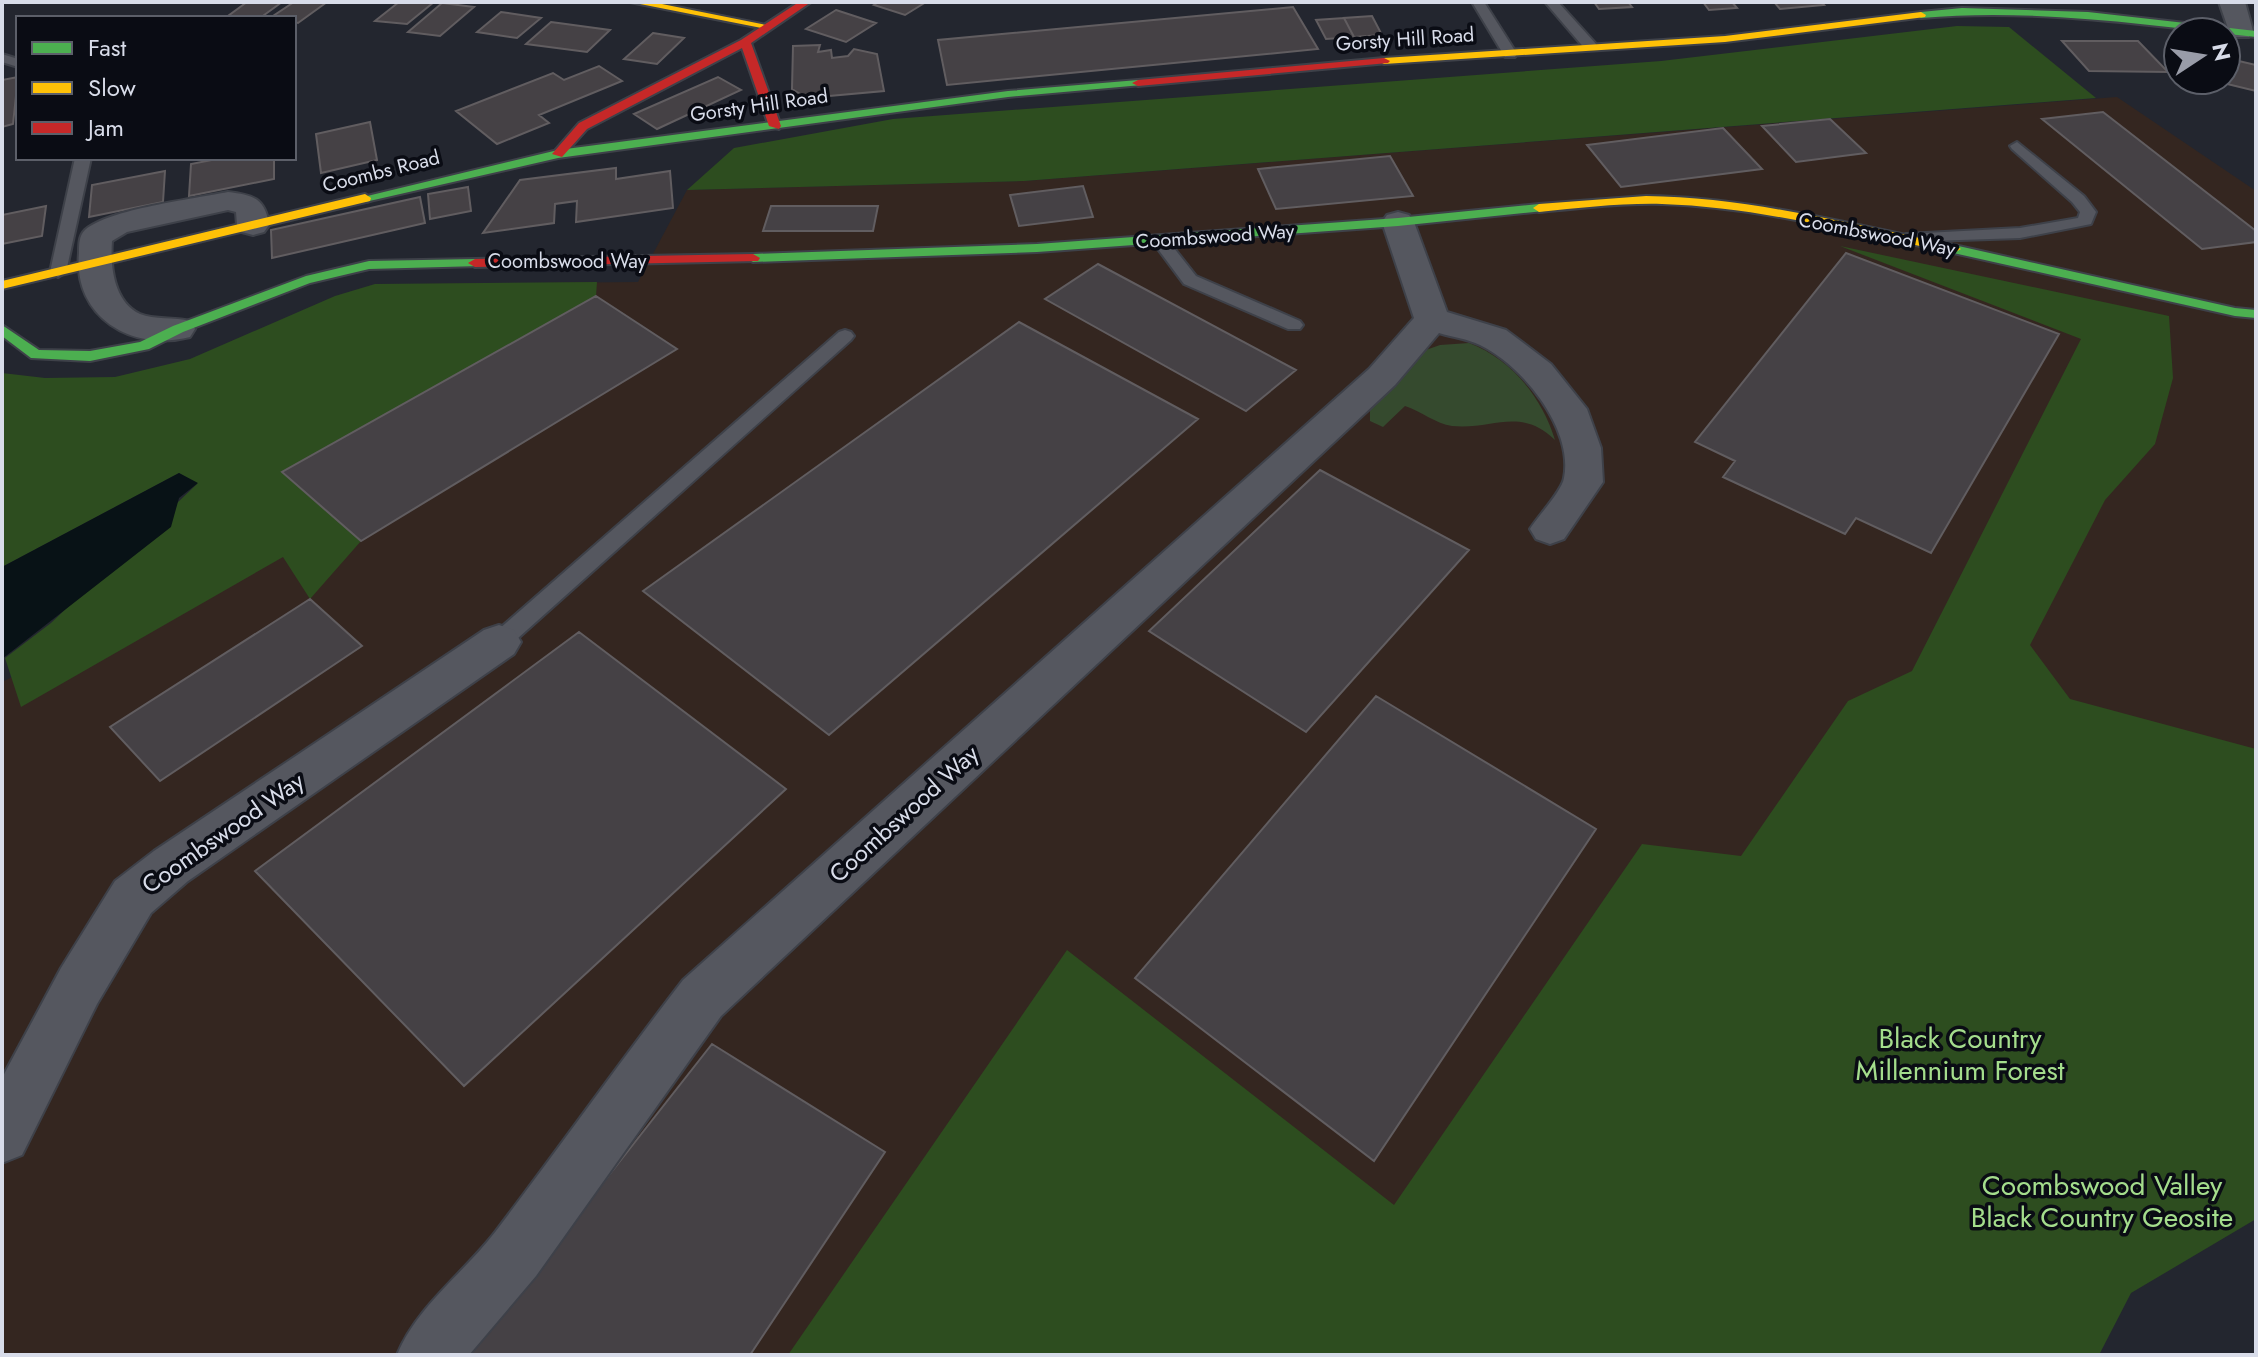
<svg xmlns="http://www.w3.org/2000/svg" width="2258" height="1357" font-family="Jost,sans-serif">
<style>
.industrial{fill:#342620}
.green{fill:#354a2e}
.forest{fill:#2d4d1f}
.water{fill:#081216}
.building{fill:#454145;stroke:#615d60;stroke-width:2}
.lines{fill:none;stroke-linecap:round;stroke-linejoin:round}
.lane-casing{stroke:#3e4149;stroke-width:4}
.street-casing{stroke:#3e4149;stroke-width:4}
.fast-casing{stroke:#3e4149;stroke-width:4}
.slow-casing{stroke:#3e4149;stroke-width:4}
.jam-casing{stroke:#3e4149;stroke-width:4}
.lane{fill:#55575f;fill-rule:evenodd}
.street{fill:#55575f;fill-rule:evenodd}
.fast{fill:#4caf50;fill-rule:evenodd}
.slow{fill:#ffc107;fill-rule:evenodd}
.jam{fill:#c62828;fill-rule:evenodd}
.labels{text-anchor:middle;stroke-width:7;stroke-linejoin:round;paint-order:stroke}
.far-street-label{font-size:20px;fill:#d8dce9;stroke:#0a0c14}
.street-label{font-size:24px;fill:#d8dce9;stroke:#0a0c14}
.near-park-label{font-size:28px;fill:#a4dd8c;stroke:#0a0c14}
</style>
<rect width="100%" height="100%" fill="#23262f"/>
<path class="industrial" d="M2117 97 2256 191V820L1655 1355H2V682L277 546 213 492 421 284 638 282 687 190 1024 181Z"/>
<path class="green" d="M1469 343C1511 359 1542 397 1555 440 1519 406 1494 430 1452 426 1436 424 1421 411 1405 406L1383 427 1370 421V408L1402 379 1423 351 1440 345Z"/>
<path class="forest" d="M1957 26 2009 27 2096 98 1024 181 687 190 734 148 893 119 1661 61Z
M1840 246 2169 316 2173 378 2155 444 2105 500 2030 645 2070 699 2256 749V1219L2131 1293 2099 1355H788L1067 950 1394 1205 1642 844 1741 856 1848 701 1912 671 2081 339Z
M597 282 596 296 283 471 361 541 310 599 283 557 21 707 5 658 51 623 197 484 179 473 2 567V373L45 378 115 377 190 359 335 296 375 284Z"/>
<path class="water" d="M179 473 198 483 179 498 171 527 2 659V567Z"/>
<path class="building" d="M247 2H282L260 18 228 16Z
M294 2H327L298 23 294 22V18H270Z
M399 2H434L407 24 375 21Z
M879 2H926L905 15 874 5Z
M1594 2H1628L1632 7 1599 9Z
M1703 2H1732L1737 8 1709 10Z
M1774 2H1821L1824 5 1780 9Z
M442 3 474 7 440 36 408 32Z
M1293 7 1318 49 947 85 938 40Z
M836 10 876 23 846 42 806 29Z
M501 12 541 18 517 38 477 32Z
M1372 16 1382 35 1354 37 1344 18Z
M1344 18 1354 37 1326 39 1316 20Z
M551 22 610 30 587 52 526 44Z
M653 33 684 38 657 64 624 59Z
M2062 41H2138L2168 72 2089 71Z
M820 45 818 52 831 50 832 58 848 56 854 49 877 54 884 91 807 98 792 89 793 46Z
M2226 58 2256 65V91L2223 83Z
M599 66 622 81 539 115 549 123 497 144 456 111 553 73 564 80Z
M18 77 13 124 2 127V80Z
M718 77 741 90 657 129 634 114Z
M2103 112 2256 231V242L2202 249 2042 119Z
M1830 119 1866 153 1796 162 1762 126Z
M370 122 377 160 321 173 316 134Z
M1723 128 1762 169 1621 187 1587 145Z
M1390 156 1413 196 1276 209 1258 169Z
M222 158H274V179L189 196 191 164Z
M616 168V179L670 171 673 208 576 222 577 201 555 204 554 223 483 233 520 180Z
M165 171 163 202 89 217 92 185Z
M1083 186 1093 217 1019 226 1010 195Z
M468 187 471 211 430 219 428 194Z
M420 197 425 223 272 258 271 230Z
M46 206 42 236 2 244V215Z
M771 206H878L873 231H763Z
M1846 253 2059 334 1931 553 1856 518 1845 534 1723 477 1735 461 1695 442Z
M1098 264 1296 370 1246 411 1045 299Z
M596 296 677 349 361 541 282 472Z
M1019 322 1198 419 829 735 643 591Z
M1320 470 1469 550 1306 732 1149 631Z
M310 599 362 646 160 781 110 727Z
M579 632 786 789 464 1086 255 871Z
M1376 696 1596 829 1374 1161 1135 978Z
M712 1044 885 1152 750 1355H474L470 1352Z"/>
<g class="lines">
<defs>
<path id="lane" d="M1472 2H1484L1517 54 1515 57H1505Z
M1545 2H1558L1596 44V50H1586Z
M2 54 18 59V67L2 62Z
M2017 142 2084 196 2096 212 2091 224 2020 238 1900 242 1898 239 1906 234 2020 228 2078 218 2080 212 2072 202 2012 149 2010 146Z
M75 158H91L66 272 58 277 50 272Z
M1160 236 1166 238 1196 276 1300 321 1303 325 1300 329H1288L1184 284 1152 241Z
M845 330 851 332 854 336 851 340 507 648 499 650 491 648 488 642 491 636 839 332Z"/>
<path id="street" d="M2219 2H2245L2253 31 2249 37H2231Z
M228 192C253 195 265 198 269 225L264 232 253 235 242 232 237 225 236 212 228 210 127 232 112 241C110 267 114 302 140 314 154 320 175 317 190 321L195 329 190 337C132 352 73 317 79 253 79 244 79 236 85 230 109 209 194 199 228 192Z
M1398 212 1409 215 1414 222 1447 312 1506 330 1551 364 1587 409 1601 448 1603 482 1564 539 1550 544 1536 539 1530 529C1538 516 1562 491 1564 478 1574 429 1522 365 1480 345 1468 339 1452 337 1439 333L1395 385 721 1016 536 1276 469 1355H397C417 1306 464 1273 496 1231 559 1148 619 1063 683 980L1369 369 1414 318 1382 222 1387 215Z
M499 625 514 630 521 642 514 654 188 881 151 913 97 1004 22 1155 2 1163V1078L61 968 115 881 154 851 484 630Z"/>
<path id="fast" d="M1962 8 2088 12 2256 31V37C2147 25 2034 8 1921 18L1916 15 1921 12Z
M1138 80 1144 83 1142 85 1008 97 558 158 365 202 359 198 558 150 1008 91Z
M1539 204 1545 208 1544 211 1398 226 1037 252 753 262 746 258 753 254 1037 244 1398 218Z
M1954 245 2235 308 2256 310V318L2235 316 1949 252 1947 249Z
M475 259 482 263 480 266 369 269 310 283 183 332 149 349 90 361 31 358 2 336V325L39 350 90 351 140 342 173 326 306 276 369 261Z"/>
<path id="slow" d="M630 2H652L771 26 766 29Z
M1921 12 1926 15 1925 17 1725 42 1384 64 1378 61 1384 58 1725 36Z
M365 194 371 198 370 201 2 289V281Z
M1646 196C1749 197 1853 225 1954 245L1961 249 1954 253C1858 234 1760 207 1662 204 1621 203 1580 208 1539 212L1533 208 1539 204Z"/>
<path id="jam" d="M799 2H811L751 43 781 126 779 129 769 126 742 48 587 129 562 157 552 154 579 123 741 40Z
M1384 58 1390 61 1388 63 1138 86 1132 83 1138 80Z
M753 254 760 258 758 261 475 267 468 263 475 259Z"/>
</defs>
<use href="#lane" class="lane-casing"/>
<use href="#street" class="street-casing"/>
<use href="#fast" class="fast-casing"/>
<use href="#slow" class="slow-casing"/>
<use href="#jam" class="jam-casing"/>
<use href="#lane" class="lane"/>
<use href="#street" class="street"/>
<use href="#fast" class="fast"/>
<use href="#slow" class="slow"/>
<use href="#jam" class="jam"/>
</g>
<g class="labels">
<g class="far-street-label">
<text transform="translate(1405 39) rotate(-4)" y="7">Gorsty Hill Road</text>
<text transform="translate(759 105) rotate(-8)" y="7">Gorsty Hill Road</text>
<text transform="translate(381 171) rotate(-14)" y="7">Coombs Road</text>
<text transform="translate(1877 234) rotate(11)" y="7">Coombswood Way</text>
<text transform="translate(1215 236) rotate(-4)" y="7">Coombswood Way</text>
<text x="567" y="268">Coombswood Way</text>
</g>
<g class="street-label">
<text transform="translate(904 814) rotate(-42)" y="8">Coombswood Way</text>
<text transform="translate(223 833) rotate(-35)" y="8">Coombswood Way</text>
</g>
<g class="near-park-label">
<text x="1960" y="1048">Black Country<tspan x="1960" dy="32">Millennium Forest</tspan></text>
<text x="2102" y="1195">Coombswood Valley<tspan x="2102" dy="32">Black Country Geosite</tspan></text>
</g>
</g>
<rect width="2258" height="1357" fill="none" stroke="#d8dce9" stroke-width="8"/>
<rect x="16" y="16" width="280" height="144" fill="#0a0c14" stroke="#5c5f69" stroke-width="2"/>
<rect x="32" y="42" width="40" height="12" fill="#4caf50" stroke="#5c5f69" stroke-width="2"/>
<text x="88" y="56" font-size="24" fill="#d8dce9">Fast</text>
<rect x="32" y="82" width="40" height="12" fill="#ffc107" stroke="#5c5f69" stroke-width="2"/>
<text x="88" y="96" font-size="24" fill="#d8dce9">Slow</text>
<rect x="32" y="122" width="40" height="12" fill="#c62828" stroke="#5c5f69" stroke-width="2"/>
<text x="88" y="136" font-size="24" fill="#d8dce9">Jam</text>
<g transform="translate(2202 56) rotate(78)"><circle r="38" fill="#0a0c14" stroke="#5c5f69" stroke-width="2"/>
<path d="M0-6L14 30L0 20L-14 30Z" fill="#999ca8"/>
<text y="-12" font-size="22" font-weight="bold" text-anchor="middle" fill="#d8dce9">N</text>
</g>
</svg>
